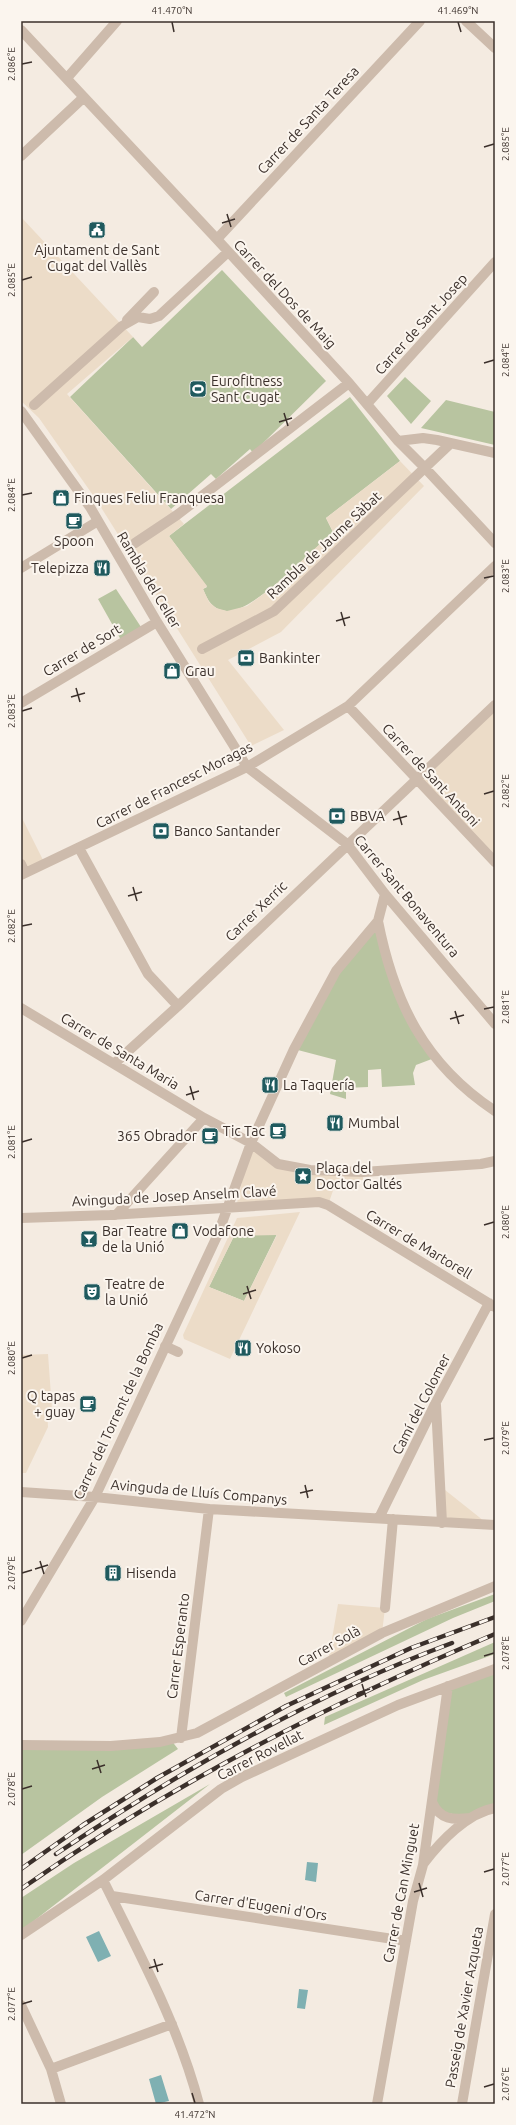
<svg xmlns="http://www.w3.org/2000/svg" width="516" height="2125" font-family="Ubuntu,sans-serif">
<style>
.green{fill:#b8c4a0}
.plaza{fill:#ecdcc8;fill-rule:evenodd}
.water{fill:#7fb0b2}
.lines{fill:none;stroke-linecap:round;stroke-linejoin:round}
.minor{stroke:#cdbbac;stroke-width:10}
.rail-casing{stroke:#3b302b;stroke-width:4.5}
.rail{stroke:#fbf5ee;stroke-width:3;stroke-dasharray:9;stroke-linecap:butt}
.ticks{fill:none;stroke:#3b302b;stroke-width:1.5}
.labels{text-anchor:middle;stroke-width:4;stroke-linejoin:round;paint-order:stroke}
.street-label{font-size:14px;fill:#3b302b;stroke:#fbf5ee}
.poi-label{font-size:14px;fill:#3b302b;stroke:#fbf5ee;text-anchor:start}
.neatline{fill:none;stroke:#3b302b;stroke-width:1.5}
.ticks-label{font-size:10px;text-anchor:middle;fill:#3b302b}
</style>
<rect width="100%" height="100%" fill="#f4ebe1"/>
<path class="green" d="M222 270 326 381 253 453 250 449 216 479 211 474 171 509 70 397 133 337 142 347Z
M405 377 431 401 411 424 387 396Z
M350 397 400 461 326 518 333 532C313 550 252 614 226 611 212 609 208 601 203 589L207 587 169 536Z
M446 400 495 412V445L421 428Z
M116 589 141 627 121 640 98 599Z
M378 921 393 981 437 1057 416 1065 413 1073 415 1085 382 1087 381 1069 368 1070V1087L346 1088V1099L330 1094 336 1060 294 1049 336 971Z
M277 1234 244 1301 209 1287 234 1236Z
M495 1594V1601L453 1618 286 1697 284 1693 427 1619Z
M495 1642V1654L423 1680 324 1725 325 1717Z
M495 1669V1808L470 1818 435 1810 448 1686Z
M171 1740 178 1749 102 1797 21 1855V1745Z
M210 1784 26 1927 21 1929V1898L74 1863Z"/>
<path class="plaza" d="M21 217 133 337 67 394 184 524 169 536 207 586 203 589 209 602 216 608 227 611 247 606 273 587 333 532 326 518 400 461 424 486 281 632 228 660 284 730 251 746 97 501 39 418 21 401Z
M495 705V862L417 781Z
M21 816 45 864 21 875Z
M251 1143 278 1164 363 1172V1180L336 1182 328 1205 237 1203Z
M300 1212 230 1359 184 1339 183 1335 237 1218ZM277 1235 244 1301 209 1287 234 1236Z
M48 1354 52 1409 47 1408 48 1427 26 1473H21V1355Z
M440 1486 479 1517 487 1524 442 1523Z
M338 1604 385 1608 382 1633 328 1662Z"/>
<path class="water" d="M307 1862 318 1863 316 1882 305 1880Z
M99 1931 111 1956 98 1962 86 1937Z
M299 1989 308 1990 305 2009 297 2008Z
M161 2075 169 2101 156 2104 149 2079Z"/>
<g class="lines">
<path class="minor" d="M466 21 495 48
M21 30 213 235 349 383 398 441 426 469 495 543
M67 78 117 21
M21 156 83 98
M217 239 420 21
M127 320 154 292
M367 404 495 262
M34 405 122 326 138 317 150 319 159 316 228 252
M21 411 90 507 157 622 247 767 347 844 385 894 495 1024
M398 441 423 438 437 440 495 453
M135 543 177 515 349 383
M21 568 98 521
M202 649 274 611 451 443
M21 703 157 622
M348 706 495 862
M79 848 148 974 178 1006
M21 864 25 873
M21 875 247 767 348 706 495 566
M378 921C394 1002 424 1064 495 1111
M21 1008 204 1118 251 1143 278 1164 310 1170 363 1172 481 1164 495 1161
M115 1063 178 1006 495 705
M116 1215 204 1118
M21 1218 110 1215 319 1202 328 1205 495 1307
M165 1346 178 1352
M436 1405 442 1523
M21 1492 95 1497 209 1509 495 1525
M379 1518 435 1404 489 1303
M385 1608 393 1519
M21 1621 95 1497 218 1234 251 1143 294 1049 336 971 378 921 385 894
M181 1738 209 1509
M21 1745 111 1746 160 1742 197 1733 382 1633 495 1586
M432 1802C440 1820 453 1820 470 1818
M424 1863C440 1842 467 1813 495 1808
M103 1880C139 1953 178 2024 199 2104
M112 1896 406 1941
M21 1935 103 1880 221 1789 242 1777 398 1705 495 1669
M21 2005 51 2069 61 2104
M51 2069 172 2024
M377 2104 413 1901 423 1865 448 1686
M462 2104 495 1914"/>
<defs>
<path id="rail" d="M56 1854C180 1771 312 1695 452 1643
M21 1869 83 1825 157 1778 286 1706 411 1648 495 1617
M21 1889C169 1785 329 1704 495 1634"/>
</defs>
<use href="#rail" class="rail-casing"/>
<use href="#rail" class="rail"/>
</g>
<path class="ticks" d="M172 22 174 32M458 22 461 32M22 64 32 62M484 147 494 144M227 214 231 227M222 223 235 219M22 280 32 277M484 363 494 360M284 413 288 426M279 422 292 418M22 495 32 493M484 578 494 576M341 612 345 626M336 621 350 617M76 688 80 702M71 697 85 693M22 711 32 708M484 794 494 791M398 811 402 825M393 820 407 816M133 887 137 901M128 896 142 892M22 926 32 924M484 1009 494 1007M455 1011 459 1024M450 1019 464 1015M190 1086 194 1100M186 1095 199 1091M22 1142 32 1139M484 1225 494 1222M247 1286 251 1299M243 1294 256 1290M22 1358 32 1355M484 1440 494 1438M305 1485 308 1498M300 1493 313 1490M40 1561 44 1574M35 1569 48 1565M22 1573 32 1570M484 1656 494 1653M362 1684 366 1697M357 1693 370 1689M97 1760 101 1773M92 1769 105 1765M22 1789 32 1786M484 1872 494 1869M419 1883 423 1897M414 1892 427 1888M154 1959 158 1972M149 1968 163 1964M22 2004 32 2001M484 2087 494 2084M192 2093 195 2103"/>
<defs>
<symbol id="civic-square" viewBox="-11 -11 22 22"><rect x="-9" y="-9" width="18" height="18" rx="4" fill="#1f5a5e" stroke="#fbf5ee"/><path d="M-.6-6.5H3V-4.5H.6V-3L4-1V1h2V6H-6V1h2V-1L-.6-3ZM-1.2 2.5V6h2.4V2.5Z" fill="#fff"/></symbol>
<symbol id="stadium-square" viewBox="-11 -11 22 22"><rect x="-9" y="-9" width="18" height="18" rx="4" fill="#1f5a5e" stroke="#fbf5ee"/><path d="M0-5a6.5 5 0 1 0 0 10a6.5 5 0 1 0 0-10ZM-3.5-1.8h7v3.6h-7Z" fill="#fff"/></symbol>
<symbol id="shop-square" viewBox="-11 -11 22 22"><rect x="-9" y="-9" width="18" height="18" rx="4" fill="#1f5a5e" stroke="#fbf5ee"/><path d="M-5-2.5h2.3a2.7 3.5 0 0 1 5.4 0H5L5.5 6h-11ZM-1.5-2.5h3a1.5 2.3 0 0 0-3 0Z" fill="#fff"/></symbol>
<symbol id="cafe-square" viewBox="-11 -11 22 22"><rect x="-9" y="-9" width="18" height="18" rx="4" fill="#1f5a5e" stroke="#fbf5ee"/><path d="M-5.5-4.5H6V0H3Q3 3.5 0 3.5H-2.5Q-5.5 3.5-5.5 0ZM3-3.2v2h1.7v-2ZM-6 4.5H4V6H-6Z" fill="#fff"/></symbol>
<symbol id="restaurant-square" viewBox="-11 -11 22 22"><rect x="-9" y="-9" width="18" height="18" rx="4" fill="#1f5a5e" stroke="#fbf5ee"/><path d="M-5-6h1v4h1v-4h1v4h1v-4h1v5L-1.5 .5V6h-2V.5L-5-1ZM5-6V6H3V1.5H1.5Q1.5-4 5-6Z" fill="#fff"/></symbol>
<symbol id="bank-square" viewBox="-11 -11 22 22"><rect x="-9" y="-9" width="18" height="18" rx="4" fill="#1f5a5e" stroke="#fbf5ee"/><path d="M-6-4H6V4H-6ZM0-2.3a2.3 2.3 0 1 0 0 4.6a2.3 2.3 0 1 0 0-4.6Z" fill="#fff"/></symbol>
<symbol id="sight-square" viewBox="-11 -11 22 22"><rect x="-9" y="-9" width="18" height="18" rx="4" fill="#1f5a5e" stroke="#fbf5ee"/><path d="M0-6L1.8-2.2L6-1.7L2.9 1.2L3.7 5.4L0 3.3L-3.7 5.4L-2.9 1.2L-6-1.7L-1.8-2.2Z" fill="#fff"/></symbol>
<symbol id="bar-square" viewBox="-11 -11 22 22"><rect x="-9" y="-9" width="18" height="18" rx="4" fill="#1f5a5e" stroke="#fbf5ee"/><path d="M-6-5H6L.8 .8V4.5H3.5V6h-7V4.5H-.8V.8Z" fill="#fff"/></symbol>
<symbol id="theatre-square" viewBox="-11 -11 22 22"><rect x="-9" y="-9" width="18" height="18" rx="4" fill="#1f5a5e" stroke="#fbf5ee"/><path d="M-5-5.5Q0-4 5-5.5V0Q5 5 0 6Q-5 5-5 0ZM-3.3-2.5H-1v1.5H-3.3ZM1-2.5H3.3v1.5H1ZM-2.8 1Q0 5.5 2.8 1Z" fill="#fff"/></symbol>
<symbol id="building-square" viewBox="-11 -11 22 22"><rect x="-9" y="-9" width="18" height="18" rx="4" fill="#1f5a5e" stroke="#fbf5ee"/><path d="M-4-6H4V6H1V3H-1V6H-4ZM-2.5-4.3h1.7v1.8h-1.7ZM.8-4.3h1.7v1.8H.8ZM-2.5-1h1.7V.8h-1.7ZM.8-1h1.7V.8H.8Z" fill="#fff"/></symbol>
</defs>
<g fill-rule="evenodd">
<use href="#civic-square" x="87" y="220" width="20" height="20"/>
<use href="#stadium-square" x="188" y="379" width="20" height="20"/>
<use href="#shop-square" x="51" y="488" width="20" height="20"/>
<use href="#cafe-square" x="64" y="511" width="20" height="20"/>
<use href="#restaurant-square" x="92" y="558" width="20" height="20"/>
<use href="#bank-square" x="236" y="648" width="20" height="20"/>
<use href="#shop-square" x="162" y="661" width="20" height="20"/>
<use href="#bank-square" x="327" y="806" width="20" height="20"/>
<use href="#bank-square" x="151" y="821" width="20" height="20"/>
<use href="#restaurant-square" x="260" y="1075" width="20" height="20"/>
<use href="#restaurant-square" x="325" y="1113" width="20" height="20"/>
<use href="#cafe-square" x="268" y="1121" width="20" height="20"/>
<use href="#cafe-square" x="200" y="1126" width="20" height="20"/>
<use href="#sight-square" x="293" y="1166" width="20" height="20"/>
<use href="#shop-square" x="170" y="1221" width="20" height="20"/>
<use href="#bar-square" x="79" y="1229" width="20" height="20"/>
<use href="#theatre-square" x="82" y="1282" width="20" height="20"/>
<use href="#restaurant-square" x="233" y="1338" width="20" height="20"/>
<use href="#cafe-square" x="78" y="1394" width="20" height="20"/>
<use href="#building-square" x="103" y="1563" width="20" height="20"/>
</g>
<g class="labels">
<g class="street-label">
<text transform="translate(308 120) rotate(-47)" y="5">Carrer de Santa Teresa</text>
<text transform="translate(285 294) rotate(47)" y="5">Carrer del Dos de Maig</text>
<text transform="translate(421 324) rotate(-48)" y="5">Carrer de Sant Josep</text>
<text transform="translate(324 545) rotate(-43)" y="5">Rambla de Jaume Sàbat</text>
<text transform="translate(149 580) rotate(59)" y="5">Rambla del Celler</text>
<text transform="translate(82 650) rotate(-31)" y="5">Carrer de Sort</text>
<text transform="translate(431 775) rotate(47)" y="5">Carrer de Sant Antoni</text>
<text transform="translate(174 785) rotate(-27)" y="5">Carrer de Francesc Moragas</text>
<text transform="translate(407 896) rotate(50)" y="5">Carrer Sant Bonaventura</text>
<text transform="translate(256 911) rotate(-44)" y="5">Carrer Xerric</text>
<text transform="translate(120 1051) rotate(31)" y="5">Carrer de Santa Maria</text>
<text transform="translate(174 1196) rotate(-3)" y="5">Avinguda de Josep Anselm Clavé</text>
<text transform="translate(419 1244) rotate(31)" y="5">Carrer de Martorell</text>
<text transform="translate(421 1404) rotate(-63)" y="5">Camí del Colomer</text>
<text transform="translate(118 1411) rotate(-65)" y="5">Carrer del Torrent de la Bomba</text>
<text transform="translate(199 1492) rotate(5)" y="5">Avinguda de Lluís Companys</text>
<text transform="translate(178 1646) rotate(-83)" y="5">Carrer Esperanto</text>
<text transform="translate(329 1646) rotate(-29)" y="5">Carrer Solà</text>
<text transform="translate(260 1755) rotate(-27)" y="5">Carrer Rovellat</text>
<text transform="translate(401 1893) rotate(-79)" y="5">Carrer de Can Minguet</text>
<text transform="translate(261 1905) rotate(9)" y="5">Carrer d'Eugeni d'Ors</text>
<text transform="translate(464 2007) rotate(-80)" y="5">Passeig de Xavier Azqueta</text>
</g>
<g class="poi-label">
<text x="97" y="255" text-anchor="middle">Ajuntament de Sant<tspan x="97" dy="16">Cugat del Vallès</tspan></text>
<text x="211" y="386">Eurofitness<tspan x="211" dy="16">Sant Cugat</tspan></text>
<text x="74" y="503">Finques Feliu Franquesa</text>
<text x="74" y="546" text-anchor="middle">Spoon</text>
<text x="89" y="573" text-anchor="end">Telepizza</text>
<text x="259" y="663">Bankinter</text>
<text x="185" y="676">Grau</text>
<text x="350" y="821">BBVA</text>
<text x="174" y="836">Banco Santander</text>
<text x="283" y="1090">La Taquería</text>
<text x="348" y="1128">Mumbal</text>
<text x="265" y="1136" text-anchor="end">Tic Tac</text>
<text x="197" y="1141" text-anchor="end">365 Obrador</text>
<text x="316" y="1173">Plaça del<tspan x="316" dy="16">Doctor Galtés</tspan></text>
<text x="102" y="1236">Bar Teatre<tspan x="102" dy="16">de la Unió</tspan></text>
<text x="193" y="1236">Vodafone</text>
<text x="105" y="1289">Teatre de<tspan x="105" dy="16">la Unió</tspan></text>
<text x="256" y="1353">Yokoso</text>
<text x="75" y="1401" text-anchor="end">Q tapas<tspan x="75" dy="16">+ guay</tspan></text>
<text x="126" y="1578">Hisenda</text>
</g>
</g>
<rect width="516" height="2125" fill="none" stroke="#fbf5ee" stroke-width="44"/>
<rect x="22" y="22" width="472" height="2081" class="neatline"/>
<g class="ticks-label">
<text x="172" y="14">41.470°N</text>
<text x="458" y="14">41.469°N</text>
<text transform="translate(11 64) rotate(-90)" y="4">2.086°E</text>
<text transform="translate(505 144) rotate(-90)" y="4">2.085°E</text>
<text transform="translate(11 280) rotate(-90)" y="4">2.085°E</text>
<text transform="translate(505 360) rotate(-90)" y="4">2.084°E</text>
<text transform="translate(11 495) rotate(-90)" y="4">2.084°E</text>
<text transform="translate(505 576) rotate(-90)" y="4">2.083°E</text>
<text transform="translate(11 711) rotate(-90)" y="4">2.083°E</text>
<text transform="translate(505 791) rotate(-90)" y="4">2.082°E</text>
<text transform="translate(11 926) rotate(-90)" y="4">2.082°E</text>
<text transform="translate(505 1007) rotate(-90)" y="4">2.081°E</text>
<text transform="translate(11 1142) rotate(-90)" y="4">2.081°E</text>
<text transform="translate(505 1222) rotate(-90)" y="4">2.080°E</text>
<text transform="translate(11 1358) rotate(-90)" y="4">2.080°E</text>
<text transform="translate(505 1438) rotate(-90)" y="4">2.079°E</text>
<text transform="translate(11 1573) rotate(-90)" y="4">2.079°E</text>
<text transform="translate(505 1653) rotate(-90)" y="4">2.078°E</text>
<text transform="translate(11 1789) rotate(-90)" y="4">2.078°E</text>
<text transform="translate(505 1869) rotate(-90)" y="4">2.077°E</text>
<text transform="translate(11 2004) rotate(-90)" y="4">2.077°E</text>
<text transform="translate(505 2084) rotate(-90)" y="4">2.076°E</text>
<text x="195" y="2118">41.472°N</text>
</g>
</svg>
